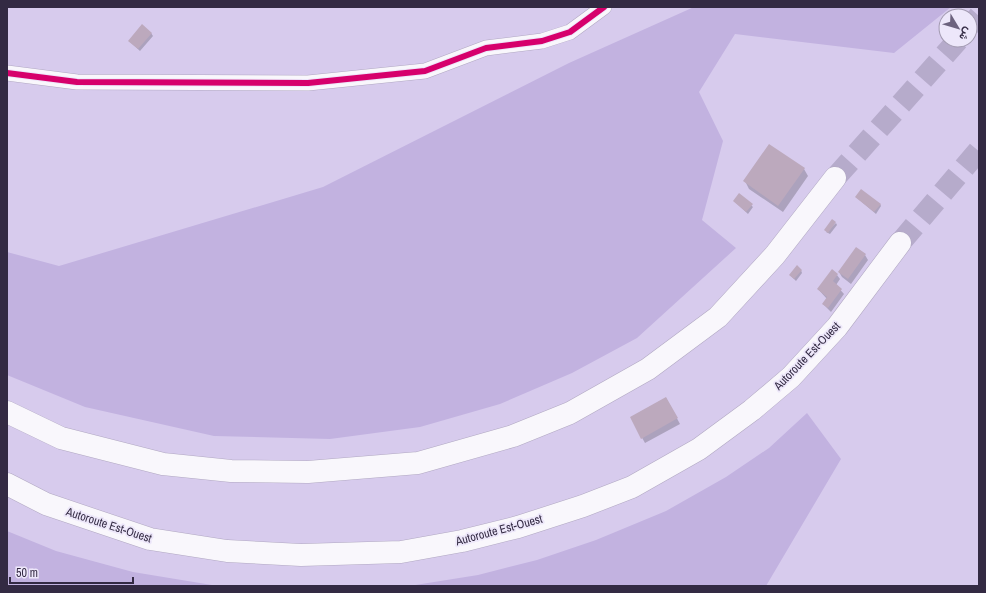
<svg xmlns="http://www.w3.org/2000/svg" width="986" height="593" font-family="'Archivo Narrow',Vazirmatn,sans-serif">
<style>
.green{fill:#c2b2e0}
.shadow{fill:#0003}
.building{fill:#bca9bd}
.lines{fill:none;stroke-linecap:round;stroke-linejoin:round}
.highway-tunnel{stroke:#b6abcb;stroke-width:22;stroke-dasharray:22 11;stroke-linecap:butt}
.street-casing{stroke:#b1a8c2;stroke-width:16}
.highway-casing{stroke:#b1a8c2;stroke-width:23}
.street{stroke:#f9f7fc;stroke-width:15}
.highway{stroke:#f9f7fc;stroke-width:22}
.cycleway-casing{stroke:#ede7fa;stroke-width:8}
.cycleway{stroke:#d6006c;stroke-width:6}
.labels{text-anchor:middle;stroke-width:3.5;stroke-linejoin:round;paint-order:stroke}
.street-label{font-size:12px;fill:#332a43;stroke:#ede7fa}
</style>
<rect width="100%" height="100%" fill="#d7cbed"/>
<path class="green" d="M694 7H951L894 53 735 34 699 92 723 141 702 220 736 248 637 338 572 373 500 404 420 427 330 439 214 436 85 407 7 375V252L59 266 323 187 569 63Z
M807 413 841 459 766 586H409L478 575 537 560 596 540 666 511 726 477 769 448Z
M7 531 56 551 133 572 218 586H7Z"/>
<path class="shadow" d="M151 33 153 36 140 51 129 41Z
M804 169 808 176 783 212 749 189 745 181Z
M739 194 753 207 748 214 734 201Z
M856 197 880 204 881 206 876 214Z
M836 223 837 225 830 234 826 232Z
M865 255 868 260 851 284 842 277 839 272Z
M801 270 802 273 796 281 790 275Z
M837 275 840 279 836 285 844 294 831 312 823 304 827 299 818 289Z
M666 398 680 424 645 443 631 418Z"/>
<path class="building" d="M142 24 152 33 138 49 128 41Z
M769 144 805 168 778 206 743 181Z
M861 189 881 204 874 212 855 197Z
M739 193 753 204 746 212 733 201Z
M832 219 836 222 828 233 824 230Z
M856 247 866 254 848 279 838 272Z
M797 265 802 270 794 279 789 275Z
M832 269 838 274 833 281 842 289 828 308 822 304 827 297 817 289Z
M666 397 678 418 641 439 630 417Z"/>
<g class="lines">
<path class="highway-tunnel" d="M970 26 979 16
M835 178 958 40
M900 243 979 150"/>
<defs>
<path id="street" d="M7 73 77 82 308 83 425 71 486 48 542 41 570 32 604 7"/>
<path id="highway" d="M7 412 61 438 163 464 231 471 308 472 418 463 513 436 570 413 648 369 718 317 775 255 835 178
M7 484 46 504 150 539 227 551 301 555 401 552 462 541 518 527 583 506 632 487 699 449 752 410 791 377 837 327 900 243"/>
</defs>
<use href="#street" class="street-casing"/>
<use href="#highway" class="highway-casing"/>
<use href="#street" class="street"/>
<use href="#highway" class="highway"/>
<defs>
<path id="cycleway" d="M7 73 77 82 308 83 425 71 486 48 542 41 570 32 604 7"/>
</defs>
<use href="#cycleway" class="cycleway-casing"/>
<use href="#cycleway" class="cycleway"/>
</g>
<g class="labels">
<g class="street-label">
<text transform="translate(807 356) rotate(-46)" y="4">Autoroute Est-Ouest</text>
<text transform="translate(109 525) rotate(18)" y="4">Autoroute Est-Ouest</text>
<text transform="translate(499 530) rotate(-15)" y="4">Autoroute Est-Ouest</text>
</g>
</g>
<rect width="986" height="593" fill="none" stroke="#332a43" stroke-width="16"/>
<g transform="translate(958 28) rotate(128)"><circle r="19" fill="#ede7fa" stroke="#a39bb1"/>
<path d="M0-3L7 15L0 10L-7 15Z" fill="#6c627e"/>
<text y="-6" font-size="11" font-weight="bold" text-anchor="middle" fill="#332a43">ش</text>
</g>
<path d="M10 577v6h123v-6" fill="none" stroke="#332a43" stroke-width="2"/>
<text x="16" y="577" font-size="12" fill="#332a43" stroke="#ede7fa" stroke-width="3" paint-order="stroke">50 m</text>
</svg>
